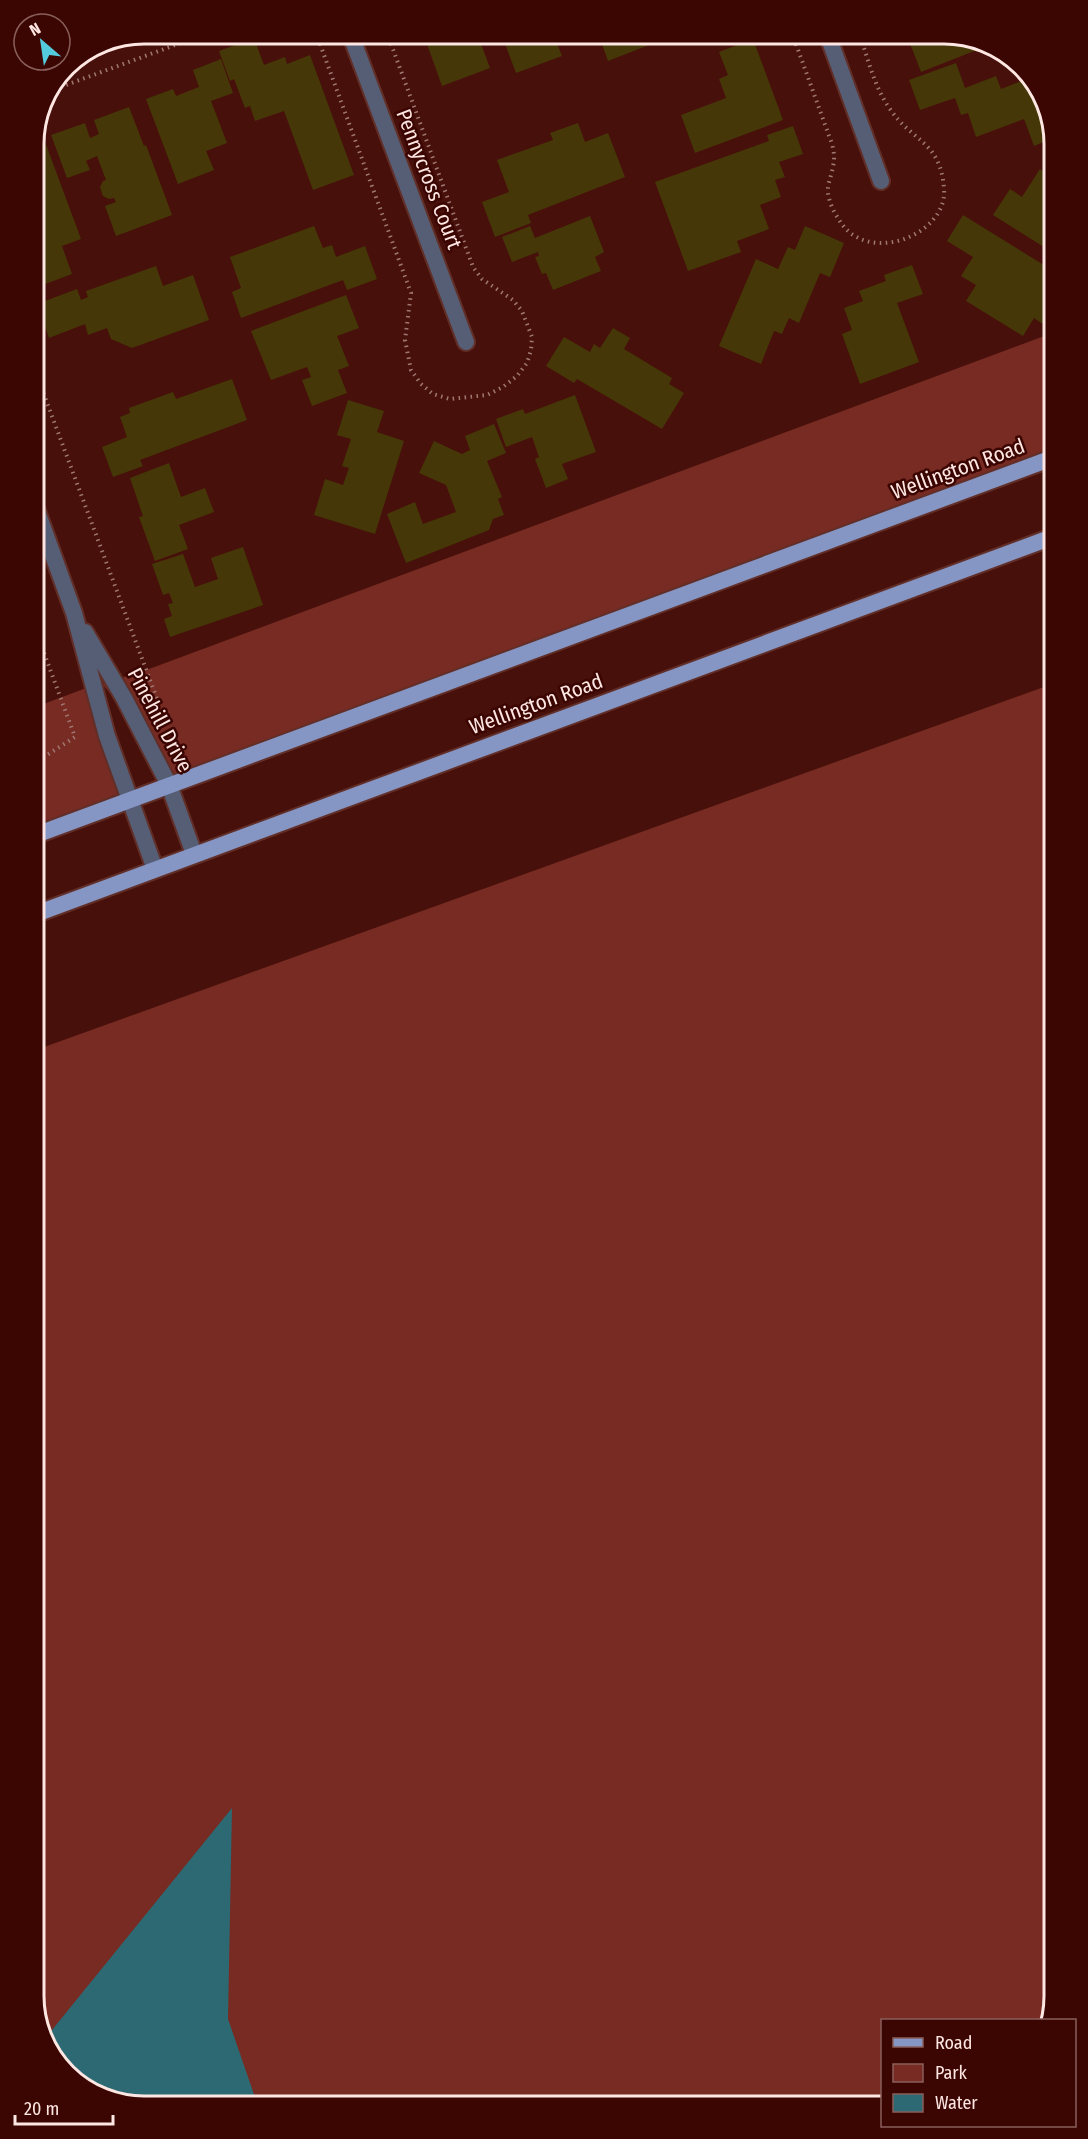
<svg xmlns="http://www.w3.org/2000/svg" width="1088" height="2139" font-family="'Fira Sans Condensed',sans-serif">
<style>
.green{fill:#772b22}
.water{fill:#2c6973}
.building{fill:#463708}
.lines{fill:none;stroke-linecap:round;stroke-linejoin:round}
.minor-casing{stroke:#612e28;stroke-width:20}
.primary-casing{stroke:#612e28;stroke-width:20}
.path{stroke:#a07873;stroke-width:4;stroke-dasharray:1.5 4.5;stroke-linecap:butt}
.minor{stroke:#565e75;stroke-width:16}
.primary{stroke:#8595c4;stroke-width:16}
.labels{text-anchor:middle;stroke-width:5;stroke-linejoin:round;paint-order:stroke}
.street-label{font-size:21px;fill:#fee7e3;stroke:#3b0502}
.rim{fill:none;stroke:#fee7e3;stroke-width:3}
</style>
<rect width="100%" height="100%" fill="#47100a"/>
<path class="green" d="M1055 332V457L169 785 139 726 102 684 149 669Z
M1055 683V1996L1047 2020H882V2106H137L82 2087 41 2037 33 1995V1051Z
M94 685 131 800 33 836V708Z"/>
<path class="water" d="M232 1808 228 2019 258 2106H137L82 2087 54 2053 52 2030Z"/>
<path class="building" d="M423 33H477L490 68 442 86Z
M501 33H553L562 56 516 73Z
M598 33H680L608 61Z
M918 33H952L987 46 921 72 908 38Z
M254 38 264 65 285 57 287 64 310 55 354 175 313 190 284 111 255 121 250 106 245 108 234 79 230 81 219 51Z
M753 39 783 120 695 153 681 115 726 98 719 79 728 75 719 52Z
M221 59 233 93 211 101 227 143 206 151 214 170 178 184 146 99 173 89 176 96 199 87 193 70Z
M956 63 965 88 996 76 1001 89 1029 78 1047 102 1054 138 1034 146 1024 119 976 137 968 113 961 115 955 98 920 110 909 80Z
M129 107 144 146 146 145 172 215 116 236 105 206 116 202 114 198 109 199 103 196 100 187 103 181 106 180 97 156 86 161 90 170 67 178 51 135 85 123 90 138 99 134 94 120Z
M578 123 585 142 608 133 625 177 528 215 531 223 495 237 482 202 509 192 497 160 553 140 550 133Z
M793 126 803 154 779 162 785 177 775 180 781 197 760 205 769 229 737 241 741 252 688 271 655 182 769 141 767 135Z
M44 139 81 239 62 246 72 274 40 286 33 267V253L44 249 33 219V142Z
M1040 169 1055 179V254L993 215 1010 189 1022 197Z
M963 215 1055 272V315L1047 327 1034 318 1023 336 966 301 976 285 961 276 973 257 947 241Z
M590 216 604 252 595 257 601 271 553 290 546 273 542 274 535 257 539 256 538 252 512 262 502 237 530 226 535 238Z
M314 226 323 248 332 245 336 257 365 246 377 279 347 290 343 280 241 318 232 292 241 288 230 257Z
M805 226 844 243 830 277 820 273 799 323 789 318 782 334 774 331 761 364 719 346 756 259 778 269 788 247 795 250Z
M912 265 923 294 897 303 919 362 860 384 842 334 852 330 844 308 863 301 859 291 886 281 884 275Z
M156 266 163 286 193 275 209 320 132 348 111 339 107 328 88 335 85 324 49 338 37 304 77 289 81 300 88 297 86 291Z
M346 295 359 328 337 336 349 366 338 370 347 393 312 406 302 380 311 377 307 367 271 380 251 331Z
M613 328 630 338 624 349 672 378 669 384 684 393 662 429 577 379 574 383 546 366 564 337 590 352 594 344 600 348Z
M232 379 247 420 140 460 143 466 113 477 102 447 127 437 120 417 130 413 129 408 173 392 176 399Z
M575 395 596 452 562 464 568 479 546 488 535 459 539 457 532 437 506 447 496 419 523 409 525 414Z
M348 400 384 411 377 432 404 441 375 534 314 515 325 479 343 485 349 468 342 466 351 439 337 435Z
M494 424 506 453 487 461 502 497 498 499 504 515 493 519 489 530 406 563 387 514 415 502 423 524 456 512 446 485 419 473 434 441 462 454 470 450 465 436Z
M169 463 181 497 205 488 214 512 179 525 188 549 155 561 139 517 143 516 130 478Z
M243 547 263 605 170 637 164 619 172 616 168 604 173 603 169 593 163 595 152 564 183 554 195 587 218 579 211 558Z"/>
<g class="lines">
<defs>
<path id="minor" d="M350 33 466 342
M827 33 881 181
M33 500 74 613 107 736 155 869
M85 632 124 698 169 785 194 854"/>
<path id="primary" d="M33 836 1055 457
M33 915 1055 536"/>
</defs>
<use href="#minor" class="minor-casing"/>
<use href="#primary" class="primary-casing"/>
<path class="path" d="M316 33 411 293 405 340 411 370 421 384 433 394 450 399 487 395 503 387 517 376 527 363 531 350 532 337 522 311 513 300 482 279 473 267 387 33
M792 33 832 144C834 152 835 158 833 166 832 175 827 184 828 193 829 201 833 211 838 218 865 268 948 235 944 189 941 141 912 142 890 109 874 87 868 58 859 33
M55 89 208 33
M33 365 160 707
M33 764 75 737 33 623"/>
<use href="#minor" class="minor"/>
<use href="#primary" class="primary"/>
</g>
<g class="labels">
<g class="street-label">
<text transform="translate(429 179) rotate(69)" y="7">Pennycross Court</text>
<text transform="translate(958 469) rotate(-20)" y="7">Wellington Road</text>
<text transform="translate(536 704) rotate(-20)" y="7">Wellington Road</text>
<text transform="translate(160 720) rotate(62)" y="7">Pinehill Drive</text>
</g>
</g>
<path d="M0 0H1088V2139H0ZM144 44H944A100 100 0 0 1 1044 144V1996A100 100 0 0 1 944 2096H144A100 100 0 0 1 44 1996V144A100 100 0 0 1 144 44Z" fill="#3b0502" fill-rule="evenodd"/>
<path class="rim" d="M144 44H944A100 100 0 0 1 1044 144V1996A100 100 0 0 1 944 2096H144A100 100 0 0 1 44 1996V144A100 100 0 0 1 144 44Z"/>
<rect x="881" y="2019" width="195" height="108" fill="#3b0502" stroke="#895f5c" stroke-width="1.5"/>
<rect x="893" y="2038" width="30" height="9" fill="#8595c4" stroke="#895f5c" stroke-width="1.5"/>
<text x="935" y="2049" font-size="18" fill="#fee7e3">Road</text>
<rect x="893" y="2064" width="30" height="18" fill="#772b22" stroke="#895f5c" stroke-width="1.5"/>
<text x="935" y="2079" font-size="18" fill="#fee7e3">Park</text>
<rect x="893" y="2094" width="30" height="18" fill="#2c6973" stroke="#895f5c" stroke-width="1.5"/>
<text x="935" y="2109" font-size="18" fill="#fee7e3">Water</text>
<g transform="translate(42 42) rotate(331)"><circle r="28" fill="#3b0502" stroke="#895f5c" stroke-width="1.5"/>
<path d="M0-4.5L10 22L0 15L-10 22Z" fill="#54cadd"/>
<text y="-9" font-size="16" font-weight="bold" text-anchor="middle" fill="#fee7e3">N</text>
</g>
<path d="M15 2115v9h98v-9" fill="none" stroke="#fee7e3" stroke-width="3"/>
<text x="24" y="2115" font-size="18" fill="#fee7e3" stroke="#3b0502" stroke-width="4.5" paint-order="stroke">20 m</text>
</svg>
